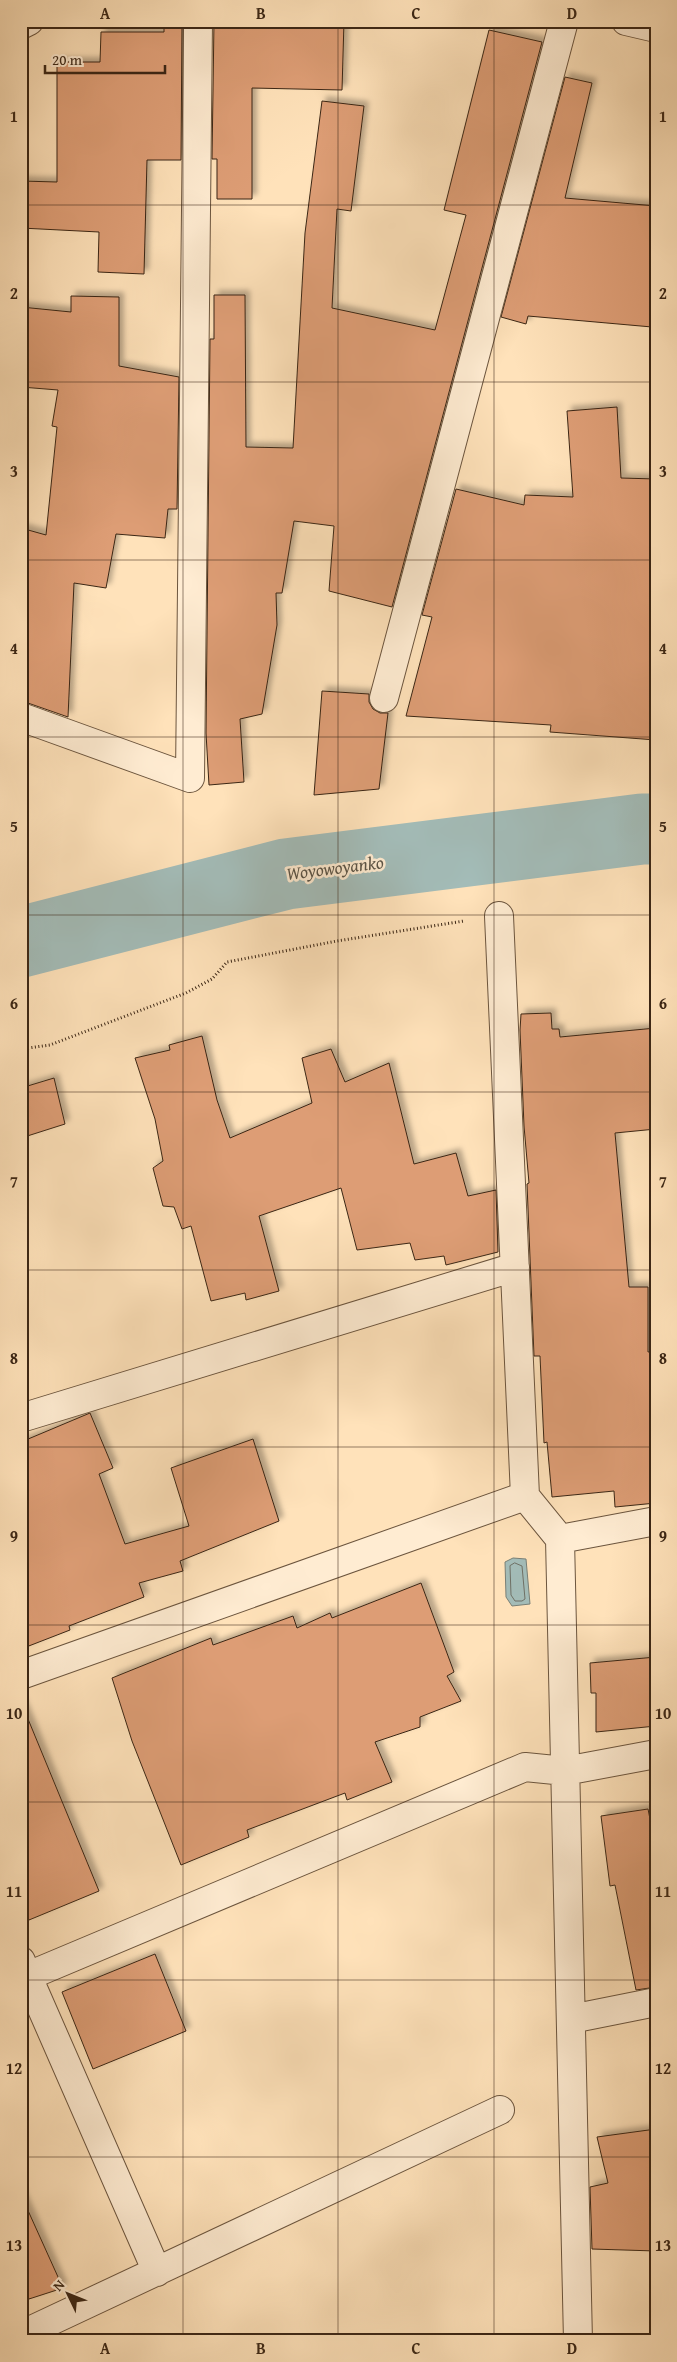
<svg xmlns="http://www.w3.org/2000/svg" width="677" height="2362" font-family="'Gentium Book Plus',serif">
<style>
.water{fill:#a3bcb8;stroke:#798077}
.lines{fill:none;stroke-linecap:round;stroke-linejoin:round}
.shore{stroke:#6f7166;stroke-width:1}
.river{stroke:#a3bcb8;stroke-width:71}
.building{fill:#dd9d74;stroke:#3b2615;filter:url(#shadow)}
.minor-casing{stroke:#6c553e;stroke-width:30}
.path{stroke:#3b2615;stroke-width:3;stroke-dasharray:1 2.5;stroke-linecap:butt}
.minor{stroke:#ffecd2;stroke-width:28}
.grid{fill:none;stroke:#3b2615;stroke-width:1;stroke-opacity:0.55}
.labels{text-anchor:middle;stroke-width:5;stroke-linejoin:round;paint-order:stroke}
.water-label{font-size:18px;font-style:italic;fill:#5a5346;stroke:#ffecd2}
.neatline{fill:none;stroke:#3b2615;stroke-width:2}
.grid-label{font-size:16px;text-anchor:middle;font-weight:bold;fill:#3b2615}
</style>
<defs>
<filter id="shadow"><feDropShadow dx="4.5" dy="-4.5" stdDeviation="2.5" flood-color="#0004"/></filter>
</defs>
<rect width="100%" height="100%" fill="#ffe2ba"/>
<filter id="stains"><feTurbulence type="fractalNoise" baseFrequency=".004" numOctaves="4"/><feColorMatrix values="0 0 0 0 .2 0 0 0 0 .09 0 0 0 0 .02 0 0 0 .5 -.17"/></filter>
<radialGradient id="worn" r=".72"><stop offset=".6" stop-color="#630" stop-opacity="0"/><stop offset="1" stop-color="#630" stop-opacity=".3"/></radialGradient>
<path class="water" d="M513 1558 526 1559 530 1604 512 1606 506 1597 505 1562Z"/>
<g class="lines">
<path class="shore" d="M515 1563 522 1566 525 1599 522 1601H515L511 1595 510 1566Z"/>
<path class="river" d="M21 942 286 874 642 829H656"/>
</g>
<path class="building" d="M164 21H182L181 160H147L144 274 98 272 99 232 21 228V181L57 182V62H100L101 32H164Z
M214 21H344L342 90 252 88V199H217V159H212Z
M489 30 542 42 392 607 329 591 334 526 294 521 282 593H276L277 625 262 714 240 719 244 782 209 785 206 733 210 339H214V295H245L246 447 293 448 305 233 322 101 364 106 351 211 337 209 332 308 435 330 466 215 444 210Z
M565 77 592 83 565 198 656 206V297L652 327 528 316 526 324 501 317Z
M71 296 119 297V366L179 377 177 509H168L165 538 116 534 106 588 74 583 68 717 25 702 28 652 21 651V528L46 535 57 427 52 426 58 390 21 387V307L71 312Z
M617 407 621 478 656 479V740L550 732 551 725 406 716 432 617 422 615 456 489 524 505 525 495 573 497 567 411Z
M322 691 369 694V702L373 709 380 713H388L379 789 314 795Z
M551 1013 552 1029H559L560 1037 656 1028V1129L615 1133 629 1287H648V1352L656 1351V1503L615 1507 614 1491 552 1497 547 1442 544 1443 540 1356H534L527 1184 529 1183 524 1126 520 1030 521 1014Z
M202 1036 217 1100 230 1138 312 1103 302 1058 331 1049 345 1082 389 1063 414 1164 456 1153 468 1196 496 1190 498 1252 446 1265 444 1256 415 1260 410 1243 357 1250 341 1188 259 1216 279 1291 246 1300 245 1293 211 1301 191 1226 182 1229 174 1207 163 1206 153 1168 163 1161 155 1119 135 1058 170 1050 169 1045Z
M54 1078 65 1124 21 1138V1088Z
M90 1413 113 1468 99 1474 125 1544 189 1526 171 1468 253 1439 279 1521 180 1561 183 1571 139 1583 144 1597 69 1626 70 1630 21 1649V1442Z
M421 1583 454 1672 447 1676 461 1701 420 1717V1727L375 1742 392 1782 347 1800 345 1793 247 1830 249 1837 181 1865 132 1741 112 1678 211 1638 213 1645 293 1616 297 1628 330 1613 332 1618Z
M656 1657V1726L596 1732V1693H591L590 1663Z
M21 1702 99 1891 29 1920 21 1901Z
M648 1809 656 1849V1987L636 1990 615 1885 610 1886 601 1816Z
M155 1954 186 2031 93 2069 62 1992Z
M656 2129V2251L592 2249 590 2187 608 2183 597 2137Z
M21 2195 63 2288 29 2299 21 2282Z"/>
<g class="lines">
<defs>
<path id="minor" d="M626 21 656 28
M21 25 29 21
M384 698 564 21
M21 717 190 778 198 21
M499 916 525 1496 560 1539 578 2341
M21 1418 515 1267
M560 1539 656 1521
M21 1675 525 1496
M21 1961 157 2272
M21 1979 525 1767 565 1771 656 1754
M571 2019 656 2002
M21 2335 500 2110"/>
</defs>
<use href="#minor" class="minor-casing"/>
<path class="path" d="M21 1049 50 1045 186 993 212 979 227 962 337 941 464 921"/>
<use href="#minor" class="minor"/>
</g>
<path class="grid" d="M183 21V2341M338 21V2341M494 21V2341M21 205H656M21 382H656M21 560H656M21 737H656M21 915H656M21 1092H656M21 1270H656M21 1447H656M21 1625H656M21 1802H656M21 1980H656M21 2157H656"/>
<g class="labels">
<g class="water-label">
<text transform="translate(335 868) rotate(-7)" y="6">Woyowoyanko</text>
</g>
</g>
<rect width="677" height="2362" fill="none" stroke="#ffe2ba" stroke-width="55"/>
<g transform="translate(68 2294) rotate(313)" stroke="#ffecd2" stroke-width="4" paint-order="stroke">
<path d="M0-4L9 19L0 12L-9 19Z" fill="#3b2615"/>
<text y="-8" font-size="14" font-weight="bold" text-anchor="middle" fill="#3b2615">N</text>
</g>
<path d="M45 65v8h120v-8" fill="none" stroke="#3b2615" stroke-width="2.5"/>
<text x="52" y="65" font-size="15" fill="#3b2615" stroke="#ffecd2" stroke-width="4" paint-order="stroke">20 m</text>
<rect x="28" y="28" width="622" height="2306" class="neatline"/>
<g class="grid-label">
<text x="105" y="19">A</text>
<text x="261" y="19">B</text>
<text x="416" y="19">C</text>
<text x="572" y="19">D</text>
<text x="14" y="122">1</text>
<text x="663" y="122">1</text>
<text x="14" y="299">2</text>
<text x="663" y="299">2</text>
<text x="14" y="477">3</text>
<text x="663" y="477">3</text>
<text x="14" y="654">4</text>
<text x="663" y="654">4</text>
<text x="14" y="832">5</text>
<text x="663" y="832">5</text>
<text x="14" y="1009">6</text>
<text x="663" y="1009">6</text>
<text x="14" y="1187">7</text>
<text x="663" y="1187">7</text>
<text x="14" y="1364">8</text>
<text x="663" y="1364">8</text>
<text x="14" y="1542">9</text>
<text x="663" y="1542">9</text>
<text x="14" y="1719">10</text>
<text x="663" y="1719">10</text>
<text x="14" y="1897">11</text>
<text x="663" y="1897">11</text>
<text x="14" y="2074">12</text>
<text x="663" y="2074">12</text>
<text x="14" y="2251">13</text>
<text x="663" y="2251">13</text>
<text x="105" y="2354">A</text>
<text x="261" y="2354">B</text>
<text x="416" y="2354">C</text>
<text x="572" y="2354">D</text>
</g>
<rect width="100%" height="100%" filter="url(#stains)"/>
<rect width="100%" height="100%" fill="url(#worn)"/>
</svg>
